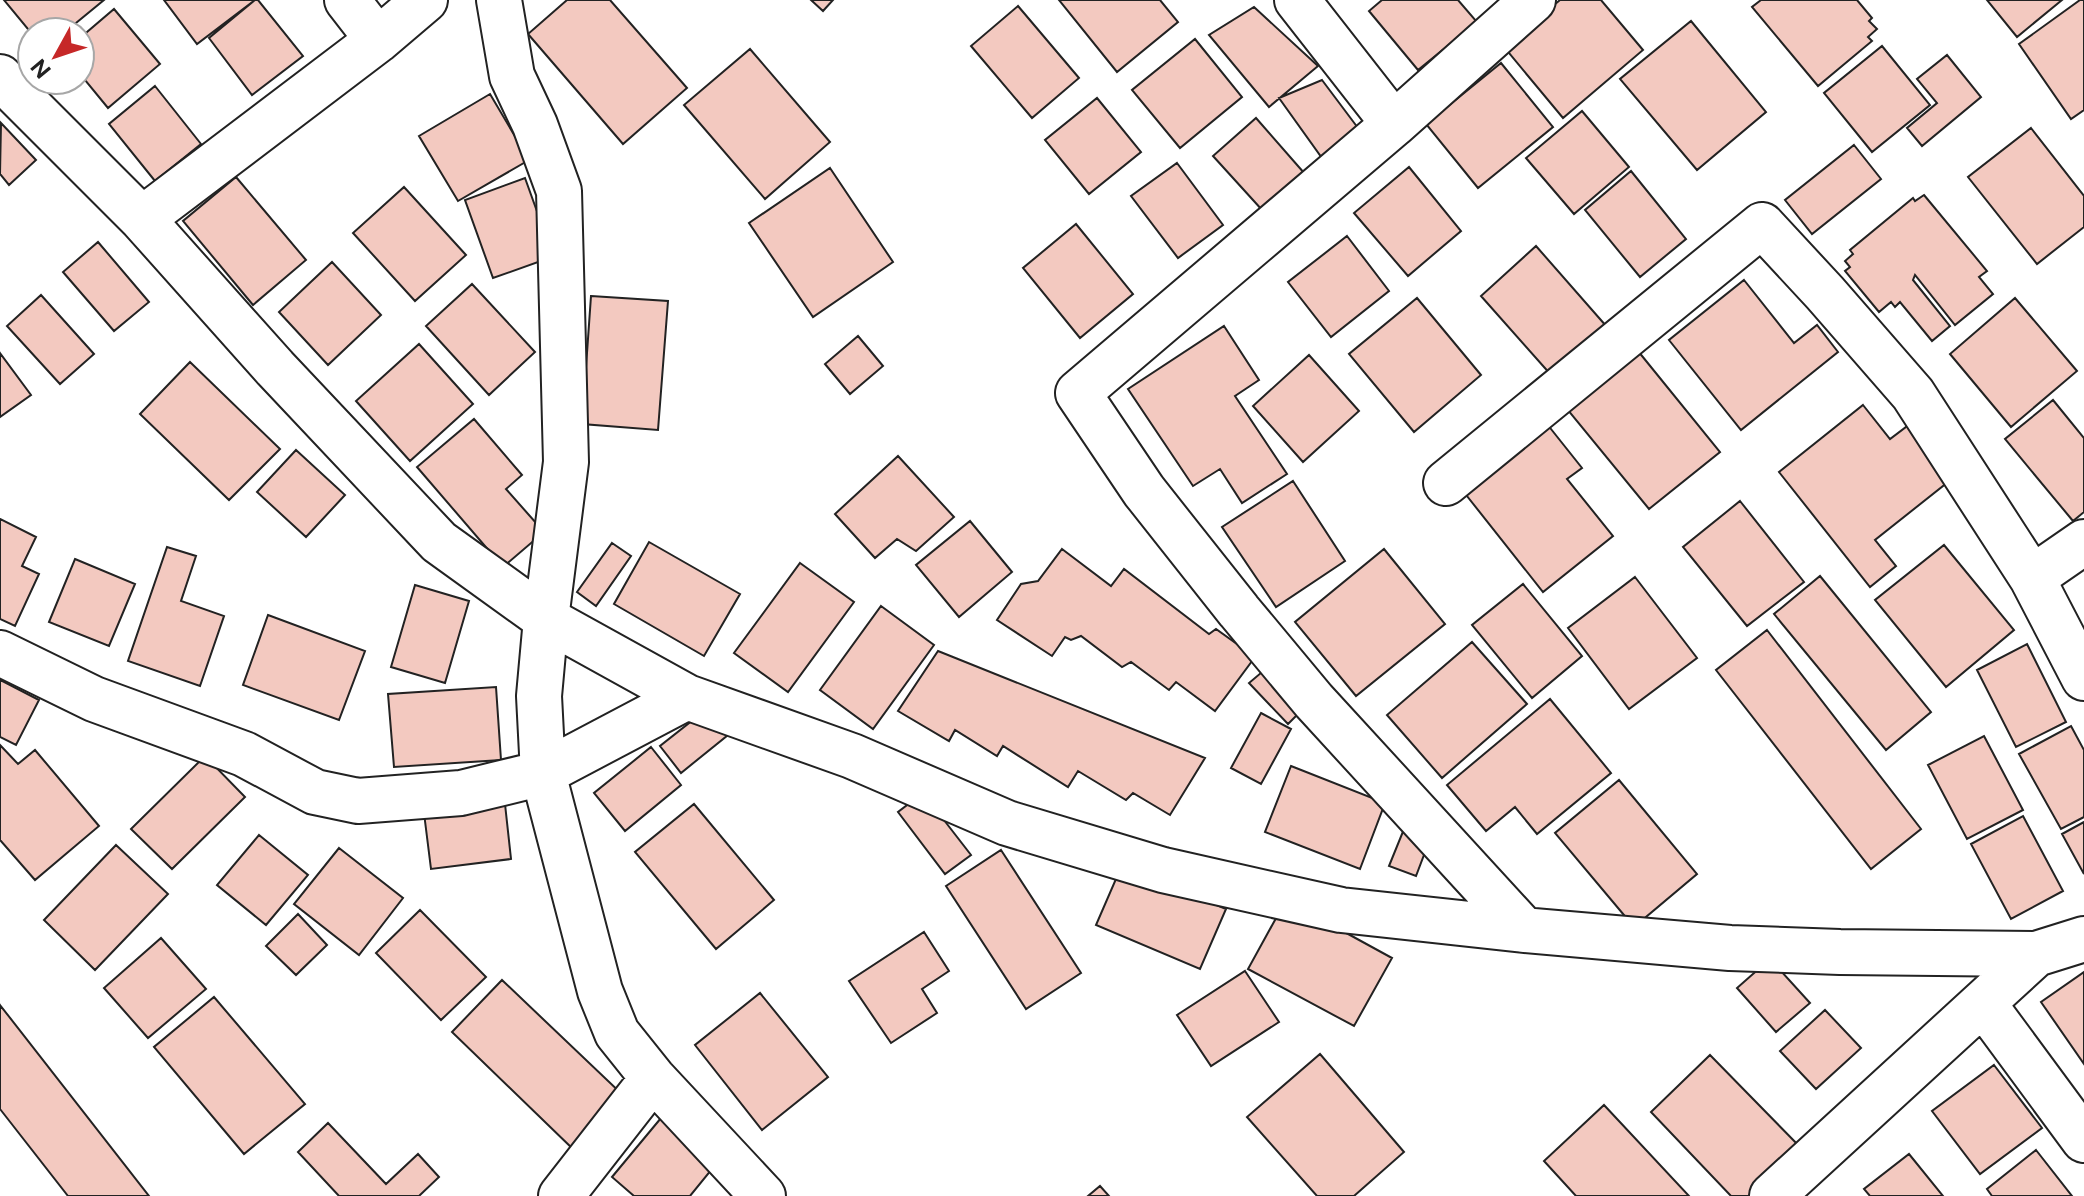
<svg xmlns="http://www.w3.org/2000/svg" width="2084" height="1196" font-family="'Public Sans',sans-serif">
<style>
.building{fill:#f3c9c0;stroke:#222;stroke-width:2}
.lines{fill:none;stroke-linecap:round;stroke-linejoin:round}
.minor-casing{stroke:#222;stroke-width:48}
.minor{stroke:#fff;stroke-width:44}
</style>
<rect width="100%" height="100%" fill="#fff"/>
<path class="building" d="M4 0H104L65 32H32V34Z
M164 0H255L197 44Z
M255 0H258L303 56 252 95 209 38Z
M567 0H610L687 88 623 144 528 34Z
M811 0H833L823 11Z
M1059 0H1160L1178 22 1117 72Z
M1382 0H1458L1477 22 1418 70 1369 11Z
M1560 0H1601L1643 50 1563 118 1504 47Z
M1761 0H1857L1872 18 1869 21 1877 29 1868 37 1872 41 1818 86 1752 7Z
M1987 0H2062L2017 37Z
M2080 0H2084V110L2071 119 2019 44Z
M1018 6 1079 78 1032 118 971 46Z
M1254 7 1318 66 1269 107 1209 35Z
M114 9 160 64 108 108 80 74V38Z
M1691 21 1766 112 1697 170 1620 79Z
M1195 39 1242 97 1180 148 1132 90Z
M1882 46 1930 105 1872 152 1824 93Z
M750 49 830 142 765 199 684 105Z
M1947 55 1981 97 1922 146 1907 128 1937 103 1917 79Z
M1501 63 1553 127 1478 188 1426 124Z
M1322 80 1364 136 1327 165 1279 98Z
M155 86 201 144 155 181 109 124Z
M490 94 529 160 458 201 419 136Z
M1097 98 1141 152 1089 194 1045 140Z
M1582 111 1629 167 1574 214 1526 158Z
M1256 118 1305 174 1263 211 1213 156Z
M1 123 36 160 9 185 0 174Z
M2031 128 2084 196V227L2037 264 1968 177Z
M1854 145 1881 179 1812 234 1785 200Z
M1177 163 1223 225 1178 258 1131 196Z
M1409 167 1461 231 1408 276 1354 213Z
M830 168 893 262 813 317 749 223Z
M1631 171 1686 239 1640 277 1585 210Z
M236 177 306 260 253 305 183 221Z
M525 178 548 242 541 261 493 278 465 200Z
M404 187 466 255 415 301 353 233Z
M1924 195 1987 271 1979 277 1993 294 1955 325 1915 275 1913 280 1950 326 1932 341 1900 302 1895 307 1891 302 1879 312 1845 271 1850 267 1845 261 1853 254 1850 250 1913 198 1915 201Z
M1076 224 1133 294 1080 338 1023 268Z
M1347 236 1389 291 1331 337 1288 282Z
M98 242 149 302 114 331 63 272Z
M1536 246 1607 327 1552 376 1481 296Z
M332 262 381 315 328 365 279 312Z
M1744 280 1794 343 1817 325 1838 352 1741 430 1669 340Z
M472 284 535 352 489 395 426 326Z
M41 295 94 354 60 384 7 326Z
M591 296 668 301 658 430 582 424Z
M1417 298 1481 375 1414 432 1349 354Z
M2015 298 2077 371 2011 427 1950 354Z
M1224 326 1259 380 1235 396 1287 474 1242 503 1220 469 1193 486 1128 389Z
M858 336 883 366 850 394 825 364Z
M419 344 473 404 410 461 356 401Z
M1638 351 1720 452 1649 509 1567 409Z
M0 353 31 395 0 417Z
M1309 355 1359 411 1303 462 1253 406Z
M190 362 280 449 229 500 140 414Z
M2053 400 2084 438V512L2073 521 2005 439Z
M1863 405 1890 439 1910 424 1953 478 1875 540 1896 566 1870 587 1779 472Z
M474 419 522 475 506 489 544 532 503 567 417 467Z
M1547 424 1582 468 1567 479 1613 536 1543 592 1463 491Z
M296 450 345 495 306 537 257 492Z
M898 456 954 517 916 551 897 539 875 558 835 514Z
M1293 481 1345 561 1276 607 1222 527Z
M1740 501 1804 582 1747 626 1683 547Z
M0 519 36 537 22 566 39 574 15 626 0 619Z
M970 521 1012 572 959 617 916 565Z
M649 542 740 594 704 656 614 604Z
M612 543 631 556 596 606 577 592Z
M1944 545 2014 630 1946 687 1875 600Z
M167 547 196 556 181 601 224 616 200 686 128 661Z
M1062 549 1111 586 1124 569 1209 634 1216 629 1255 657 1215 711 1176 682 1169 690 1131 662 1122 667 1081 636 1071 640 1065 637 1052 656 997 620 1021 584 1038 581Z
M1384 549 1445 624 1356 696 1295 622Z
M75 559 135 584 109 646 49 622Z
M800 563 854 602 788 692 734 653Z
M1820 576 1931 712 1886 750 1774 614Z
M1635 577 1697 658 1629 709 1568 628Z
M1523 584 1582 656 1532 698 1472 625Z
M415 585 469 601 445 683 391 667Z
M881 606 934 645 873 729 820 690Z
M268 615 365 651 339 720 243 685Z
M1767 630 1921 829 1871 869 1716 670Z
M1472 642 1527 704 1442 778 1387 715Z
M2027 644 2066 722 2016 747 1977 670Z
M938 651 1205 758 1170 815 1133 793 1126 800 1078 771 1068 787 1003 746 997 756 955 730 949 741 898 711Z
M1262 672 1300 712 1288 724 1249 683Z
M0 680 39 700 16 745 0 737Z
M496 687 501 760 394 767 388 694Z
M1550 699 1611 773 1537 834 1515 807 1486 831 1447 785Z
M707 709 728 735 681 773 660 746Z
M1261 713 1291 729 1261 784 1231 768Z
M2071 726 2084 750V817L2061 829 2019 754Z
M1984 736 2023 810 1967 839 1928 765Z
M0 745 18 764 35 750 99 826 35 880 0 840Z
M651 747 681 785 625 831 594 793Z
M205 756 245 797 172 869 131 829Z
M1291 766 1385 803 1360 869 1265 832Z
M1619 780 1697 874 1634 927 1555 833Z
M923 793 971 855 945 874 898 812Z
M505 804 511 859 431 869 424 813Z
M694 804 774 900 716 949 635 852Z
M2023 816 2063 891 2011 919 1971 844Z
M2084 822V874L2062 834Z
M1404 829 1430 839 1416 876 1389 866Z
M259 835 308 875 266 925 217 885Z
M116 845 168 894 95 970 44 920Z
M339 848 403 898 359 955 294 904Z
M1001 850 1081 973 1026 1009 946 886Z
M1122 865 1226 909 1200 969 1096 925Z
M1286 900 1392 958 1354 1026 1248 969Z
M420 910 486 977 441 1020 376 953Z
M298 914 327 945 296 975 266 946Z
M924 932 949 971 922 989 937 1013 891 1043 849 981Z
M161 938 206 989 148 1038 104 988Z
M1770 959 1810 1003 1776 1032 1737 988Z
M1245 971 1279 1022 1211 1066 1177 1015Z
M2084 972V1064L2041 1002Z
M502 980 626 1098 575 1151 452 1032Z
M760 993 828 1077 762 1130 695 1045Z
M214 997 305 1104 244 1154 154 1047Z
M0 1005 149 1196H68L0 1109Z
M1825 1010 1861 1048 1816 1089 1780 1051Z
M1320 1054 1404 1152 1354 1196H1317L1247 1117Z
M1710 1055 1804 1151 1757 1196H1731L1651 1112Z
M1994 1065 2042 1128 1980 1174 1932 1111Z
M1604 1105 1689 1196H1576L1544 1161Z
M666 1112 721 1158 690 1196H634L612 1177Z
M328 1123 386 1184 418 1154 439 1177 419 1196H339L298 1152Z
M2036 1150 2072 1196H1992L1987 1189Z
M1909 1154 1943 1196H1870L1864 1189Z
M1100 1186 1109 1196H1088Z"/>
<g class="lines">
<defs>
<path id="minor" d="M347 0 378 40
M499 0 512 76 535 125 559 191 566 462 546 619 539 696 543 773 600 991 617 1033 653 1078 763 1196
M1297 0 1394 124
M0 77 142 219 275 368 439 542 546 619 687 697 852 756 1007 823 1163 870 1341 910 1524 930 1730 948 1840 952 2036 954 2084 939
M142 219 378 40 425 0
M1446 483 1762 225 1825 293 1913 394 2032 578 2084 678
M2032 578 2084 542
M0 653 94 699 244 754 315 792 358 801 461 793 543 773 687 697
M1524 930 1314 701 1239 611 1144 491 1078 393 1394 124 1533 0
M1983 1003 2084 1140
M561 1196 653 1078
M1772 1196 2036 954"/>
</defs>
<use href="#minor" class="minor-casing"/>
<use href="#minor" class="minor"/>
</g>
<g transform="translate(56 56) rotate(230)"><circle r="38" fill="#ffffff" stroke="#a7a7a7" stroke-width="2"/>
<path d="M0-6L14 30L0 20L-14 30Z" fill="#c62828"/>
<text y="-12" font-size="22" font-weight="bold" text-anchor="middle" fill="#222222">N</text>
</g>
</svg>
